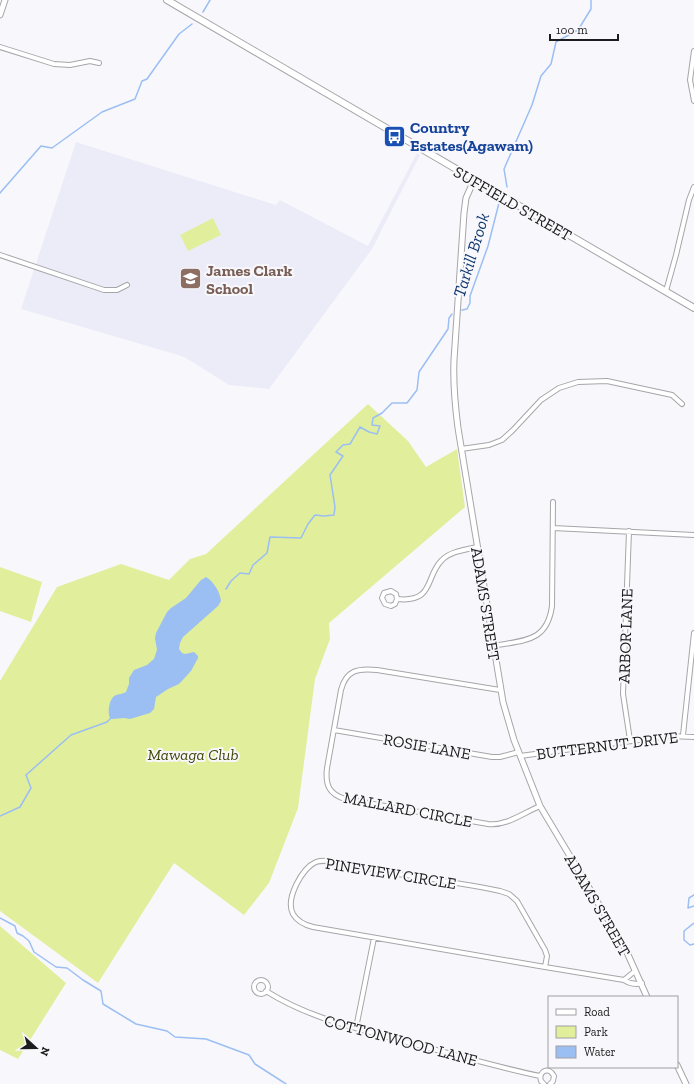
<svg xmlns="http://www.w3.org/2000/svg" width="694" height="1084" font-family="'Zilla Slab',serif">
<style>
.built{fill:#ececf8}
.green{fill:#e1ee9c}
.water{fill:#9bbef3}
.lines{fill:none;stroke-linecap:round;stroke-linejoin:round}
.stream{stroke:#9bbef3;stroke-width:1.5}
.minor-casing{stroke:#a6a6aa;stroke-width:6}
.tertiary-casing{stroke:#a6a6aa;stroke-width:7}
.secondary-casing{stroke:#a6a6aa;stroke-width:8}
.minor{stroke:#fff;stroke-width:4}
.tertiary{stroke:#fff;stroke-width:5}
.secondary{stroke:#fff;stroke-width:6}
.labels{text-anchor:middle;stroke-width:4;stroke-linejoin:round;paint-order:stroke}
.transit-label{font-size:16px;font-weight:bold;fill:#164399;stroke:#f8f8fc;text-anchor:start}
.street-label{font-size:16px;fill:#1c1c1d;stroke:#f8f8fc}
.education-label{font-size:16px;font-weight:bold;fill:#785e54;stroke:#f8f8fc;text-anchor:start}
.park-label{font-size:16px;font-style:italic;fill:#424809;stroke:#f8f8fc}
.water-label{font-size:17px;font-style:italic;fill:#0f3770;stroke:#f8f8fc}
</style>
<rect width="100%" height="100%" fill="#f8f8fc"/>
<path class="built" d="M76 142 276 205 280 200 368 246 417 153 420 155 372 249 269 389 229 385 186 358 178 355 21 309Z"/>
<path class="green" d="M213 218 221 235 188 251 180 235Z
M368 404 408 441 426 467 457 449 465 507 329 623 330 639 315 679 298 808 269 883 244 915 174 863 98 983 0 911V681L57 587 121 564 169 580 190 559 206 554Z
M0 567 42 582 31 622 0 611Z
M0 926 66 983 18 1059 0 1050Z"/>
<path class="water" d="M206 577C214 582 220 592 221 601L218 606 183 637 180 643 179 649 182 653 185 654 194 652 198 656V658L191 671 179 684 168 689 156 697 154 709 150 713 130 719 124 718 112 719 110 718C107 712 109 698 116 695 119 694 122 694 126 692L129 684V678L134 670 147 665 154 659 157 650 155 638 156 633 167 612 171 608 186 598 201 580Z"/>
<g class="lines">
<path class="stream" d="M203 12 210 0
M507 187 504 169 532 105 541 76 551 64 556 42 578 30 591 9V0
M0 193 41 146 52 148 102 112 135 99 142 81 147 79 179 34 192 24
M462 310 467 309 470 303V296L488 246 499 203
M226 589 231 581 240 573 249 574 253 565 267 553 270 537 301 538 308 524 315 515 324 516 334 515 335 507 330 475 343 456 336 452 343 445 350 444 360 427 369 432 377 434 380 426 372 425 373 418 382 413 392 403H407L417 390 419 372 448 329 449 318 452 314
M0 816 20 807 31 788 26 775 71 735 107 722 112 717
M694 895 689 898 688 908 694 906
M0 918 15 926 17 933 23 936 29 941 34 952 56 967 67 968 83 980 101 991 103 1004 136 1024 167 1031 175 1037 206 1039 249 1055 255 1064 286 1084
M694 923 684 931V940L690 945 694 944"/>
<defs>
<path id="minor" d="M0 47 54 64 70 65 90 61 99 63
M694 51 690 80 694 101
M0 255 104 290H117L127 285
M666 291 676 255 689 200 694 187
M461 449 489 445 502 440 513 430 541 400 559 388 578 382 607 381 672 395 682 404
M553 528 694 535
M629 531 623 694 630 740
M397 599 396 594 391 591 384 593 382 598 385 604 391 606 395 604 397 599C435 603 425 576 442 560 451 551 465 550 477 547
M493 646C523 640 547 643 552 606L553 502
M500 690 377 670C358 668 346 670 341 690L327 768C325 785 329 794 345 799L488 824C507 826 523 813 540 806
M334 730 492 757H500L519 752
M683 735 694 633
M520 756 669 736 694 737
M545 967 313 927C305 925 297 921 293 914 285 899 302 868 316 862 329 857 370 869 385 872 424 878 462 883 500 891L509 894 517 901 545 950 547 956 545 967 624 980C630 984 635 985 642 983
M624 980 635 971
M254 987a7 7 0 1 1 14 0a7 7 0 1 1-14 0Z
M266 991C310 1019 360 1029 410 1043 453 1054 496 1067 540 1076
M356 1028 374 938
M544 1084 541 1081C538 1071 549 1066 554 1076L553 1081 550 1084"/>
<path id="tertiary" d="M0 15 5 0
M474 180 466 198 464 213 454 360C453 383 455 405 458 428L503 702 514 740 540 806 625 948 647 997
M677 1065 686 1084"/>
<path id="secondary" d="M167 0 694 308"/>
</defs>
<use href="#minor" class="minor-casing"/>
<use href="#tertiary" class="tertiary-casing"/>
<use href="#secondary" class="secondary-casing"/>
<use href="#minor" class="minor"/>
<use href="#tertiary" class="tertiary"/>
<use href="#secondary" class="secondary"/>
</g>
<defs>
<symbol id="bus-square" viewBox="-11 -11 22 22"><rect x="-9" y="-9" width="18" height="18" rx="4" fill="#1a4fb4" stroke="#f8f8fc"/><path d="M-5-6H5V4H4V6H2V4H-2V6H-4V4H-5ZM-3.5-4V0h7V-4ZM-3.5 1.2v1.5H-2V1.2ZM2 1.2v1.5H3.5V1.2Z" fill="#fff"/></symbol>
<symbol id="school-square" viewBox="-11 -11 22 22"><rect x="-9" y="-9" width="18" height="18" rx="4" fill="#8d6e63" stroke="#f8f8fc"/><path d="M0-5L7-2L0 1L-7-2ZM-4 1L0 2.5L4 1V4Q0 6-4 4Z" fill="#fff"/></symbol>
</defs>
<g fill-rule="evenodd">
<use href="#bus-square" x="382" y="124" width="25" height="25"/>
<use href="#school-square" x="178" y="266" width="25" height="25"/>
</g>
<g class="labels">
<g class="transit-label">
<text x="410" y="133">Country<tspan x="410" dy="18">Estates(Agawam)</tspan></text>
</g>
<g class="street-label">
<text transform="translate(513 203) rotate(30)" y="6">SUFFIELD STREET</text>
<text transform="translate(486 604) rotate(81)" y="6">ADAMS STREET</text>
<text transform="translate(625 636) rotate(-88)" y="6">ARBOR LANE</text>
<text transform="translate(607 745) rotate(-7)" y="6">BUTTERNUT DRIVE</text>
<text transform="translate(427 746) rotate(10)" y="6">ROSIE LANE</text>
<text transform="translate(408 809) rotate(11)" y="6">MALLARD CIRCLE</text>
<text transform="translate(391 873) rotate(9)" y="6">PINEVIEW CIRCLE</text>
<text transform="translate(598 905) rotate(60)" y="6">ADAMS STREET</text>
<text transform="translate(401 1040) rotate(15)" y="6">COTTONWOOD LANE</text>
</g>
<g class="education-label">
<text x="206" y="276">James Clark<tspan x="206" dy="18">School</tspan></text>
</g>
<g class="park-label">
<text x="193" y="760">Mawaga Club</text>
</g>
<g class="water-label">
<text transform="translate(471 255) rotate(-73)" y="6">Tarkill Brook</text>
</g>
</g>
<rect x="548" y="996" width="130" height="72" fill="#f8f8fc" stroke="#a0a0a3"/>
<rect x="556" y="1009" width="20" height="6" fill="#ffffff" stroke="#a0a0a3"/>
<text x="584" y="1016" font-size="12" fill="#1c1c1d">Road</text>
<rect x="556" y="1026" width="20" height="12" fill="#e1ee9c" stroke="#a0a0a3"/>
<text x="584" y="1036" font-size="12" fill="#1c1c1d">Park</text>
<rect x="556" y="1046" width="20" height="12" fill="#9bbef3" stroke="#a0a0a3"/>
<text x="584" y="1056" font-size="12" fill="#1c1c1d">Water</text>
<g transform="translate(36 1048) rotate(111)" stroke="#f8f8fc" stroke-width="3" paint-order="stroke">
<path d="M0-3L7 15L0 10L-7 15Z" fill="#1c1c1d"/>
<text y="-6" font-size="11" font-weight="bold" text-anchor="middle" fill="#1c1c1d">N</text>
</g>
<path d="M550 34v6h68v-6" fill="none" stroke="#1c1c1d" stroke-width="2"/>
<text x="556" y="34" font-size="12" fill="#1c1c1d" stroke="#f8f8fc" stroke-width="3" paint-order="stroke">100 m</text>
</svg>
